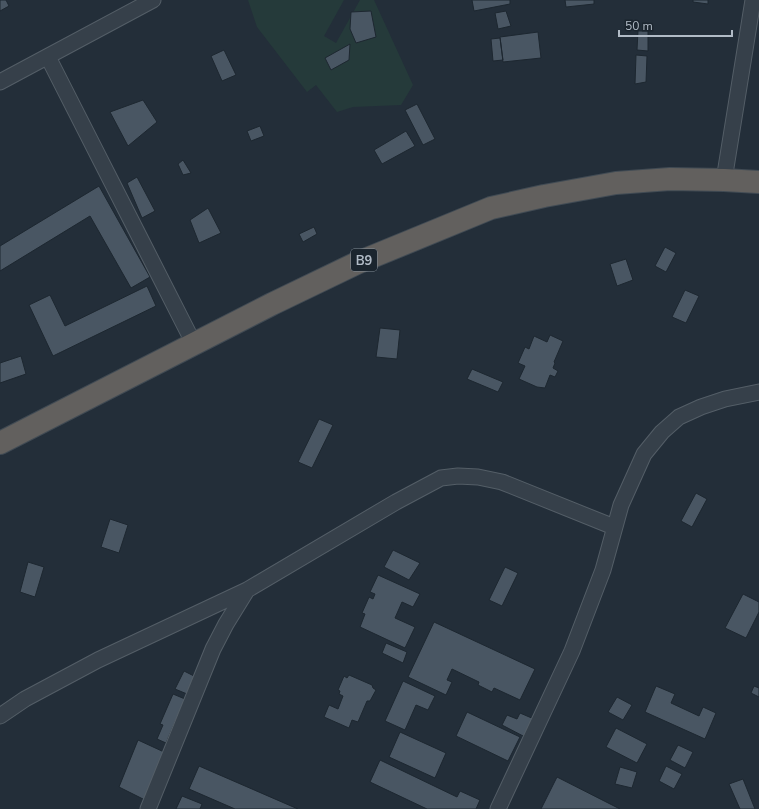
<svg xmlns="http://www.w3.org/2000/svg" width="759" height="809" font-family="'Nunito Sans',sans-serif">
<style>
.green{fill:#253a3a}
.building{fill:#495663;stroke:#1d2730}
.lines{fill:none;stroke-linecap:round;stroke-linejoin:round}
.minor-casing{stroke:#545e67;stroke-width:17}
.trunk-casing{stroke:#414b54;stroke-width:24}
.minor{stroke:#36404a;stroke-width:15}
.trunk{stroke:#62605e;stroke-width:22}
.labels{text-anchor:middle;stroke-width:4;stroke-linejoin:round;paint-order:stroke}
.shield{fill:#1b252e;stroke:#848e98;stroke-width:1}
.shield-label{font-size:13px;font-weight:bold;fill:#b1bbc6}
</style>
<rect width="100%" height="100%" fill="#232e39"/>
<path class="green" d="M248 0H344L324 36 336 43 360 0H374L413 85 401 105 353 107 337 112 316 85 307 92 257 27Z"/>
<path class="building" d="M0 0H6L9 6 0 11Z
M472 0H510V4L474 11Z
M565 0H594V4L566 7Z
M693 0H708V4L693 2Z
M371 11 376 37 356 43 350 29 351 12Z
M506 11 511 26 498 29 495 13Z
M638 31H648V51L637 50Z
M538 32 541 58 503 62 500 37Z
M500 38 503 60 493 61 491 39Z
M350 44 349 60 331 70 325 58Z
M224 50 236 75 222 81 211 56Z
M636 55 647 56 646 82 635 84Z
M143 100 157 122 128 146 110 112Z
M417 104 435 139 423 145 405 110Z
M260 126 264 136 251 141 247 131Z
M406 131 415 146 382 164 374 150Z
M183 160 191 173 183 175 178 164Z
M137 177 155 211 142 218 127 183Z
M99 186 150 277 131 288 90 216 0 271V246Z
M208 208 221 233 199 243 190 220Z
M314 227 317 234 303 242 299 234Z
M665 247 676 253 666 272 655 266Z
M626 259 633 280 617 286 610 264Z
M147 286 156 306 53 356 29 305 50 295 65 326Z
M685 290 699 296 686 323 672 317Z
M380 328 400 330 397 359 376 357Z
M550 335 563 341 554 362 555 363 553 368 558 371 555 377 550 375 545 388 537 387 519 379 525 366 518 363 525 347 529 349 534 336 547 342Z
M21 356 26 374 0 383V363Z
M472 369 503 382 498 392 467 379Z
M319 419 333 425 312 468 298 462Z
M696 493 707 499 692 527 681 521Z
M110 519 128 525 119 553 101 547Z
M393 550 420 563 409 580 384 567Z
M28 562 44 567 35 597 20 592Z
M505 567 518 573 502 606 489 600Z
M378 575 420 594 413 607 402 602 395 618 415 627 405 648 360 627 365 614 362 613 369 597 373 599 375 594 370 592Z
M743 594 759 602V612L746 638 725 628Z
M434 622 535 669 520 700 494 688 492 692 478 685 479 682 452 669 447 680 452 682 446 695 408 677Z
M386 643 407 652 403 663 382 653Z
M184 671 196 677 187 694 175 689Z
M349 675 372 685 373 688 376 690 370 701H367L358 722 352 720 349 728 324 717 329 705 338 709 343 696 339 694 340 691 338 690 344 676 347 678Z
M403 681 435 696 428 710 416 705 405 730 385 721Z
M656 686 675 694 671 703 699 716 703 707 716 713 705 739 645 712Z
M754 686 759 688V697L751 693Z
M173 694 185 699 166 743 157 739 163 725 160 724Z
M617 697 632 705 623 720 608 712Z
M467 712 520 737 508 761 456 736Z
M520 713 534 719 525 737 502 725 507 715 517 719Z
M616 728 647 744 637 763 606 747Z
M400 732 446 753 435 778 389 757Z
M138 740 164 752 145 800 119 787Z
M678 745 693 752 685 768 670 760Z
M380 760 457 797 460 791 480 800 476 809H427L370 782Z
M199 766 298 809H235L189 789Z
M666 766 682 774 674 789 659 781Z
M620 767 637 772 632 788 615 784Z
M557 777 620 809H541Z
M743 779 755 809H740L729 784Z
M182 796 202 804 200 809H176Z"/>
<g class="lines">
<defs>
<path id="minor" d="M48 57 194 344
M0 82 153 0
M724 180 753 0
M0 716 25 699 98 660 247 590 396 502 441 478 458 476 478 477 502 482 614 527
M148 809 213 649 226 624 247 590
M498 809 572 651 603 570 621 505 644 454 662 432 679 417 701 407 725 399 759 392"/>
<path id="trunk" d="M0 443 272 304 357 263 491 208 544 196 616 183 670 179 724 180 759 182"/>
</defs>
<use href="#minor" class="minor-casing"/>
<use href="#trunk" class="trunk-casing"/>
<use href="#minor" class="minor"/>
<use href="#trunk" class="trunk"/>
</g>
<g class="labels">
<rect class="shield" x="351" y="249" width="26" height="22" rx="3"/>
<g class="shield-label">
<text x="364" y="265">B9</text>
</g>
</g>
<path d="M619 30v6h113v-6" fill="none" stroke="#b1bbc6" stroke-width="2"/>
<text x="625" y="30" font-size="12" fill="#b1bbc6" stroke="#1b252e" stroke-width="3" paint-order="stroke">50 m</text>
</svg>
